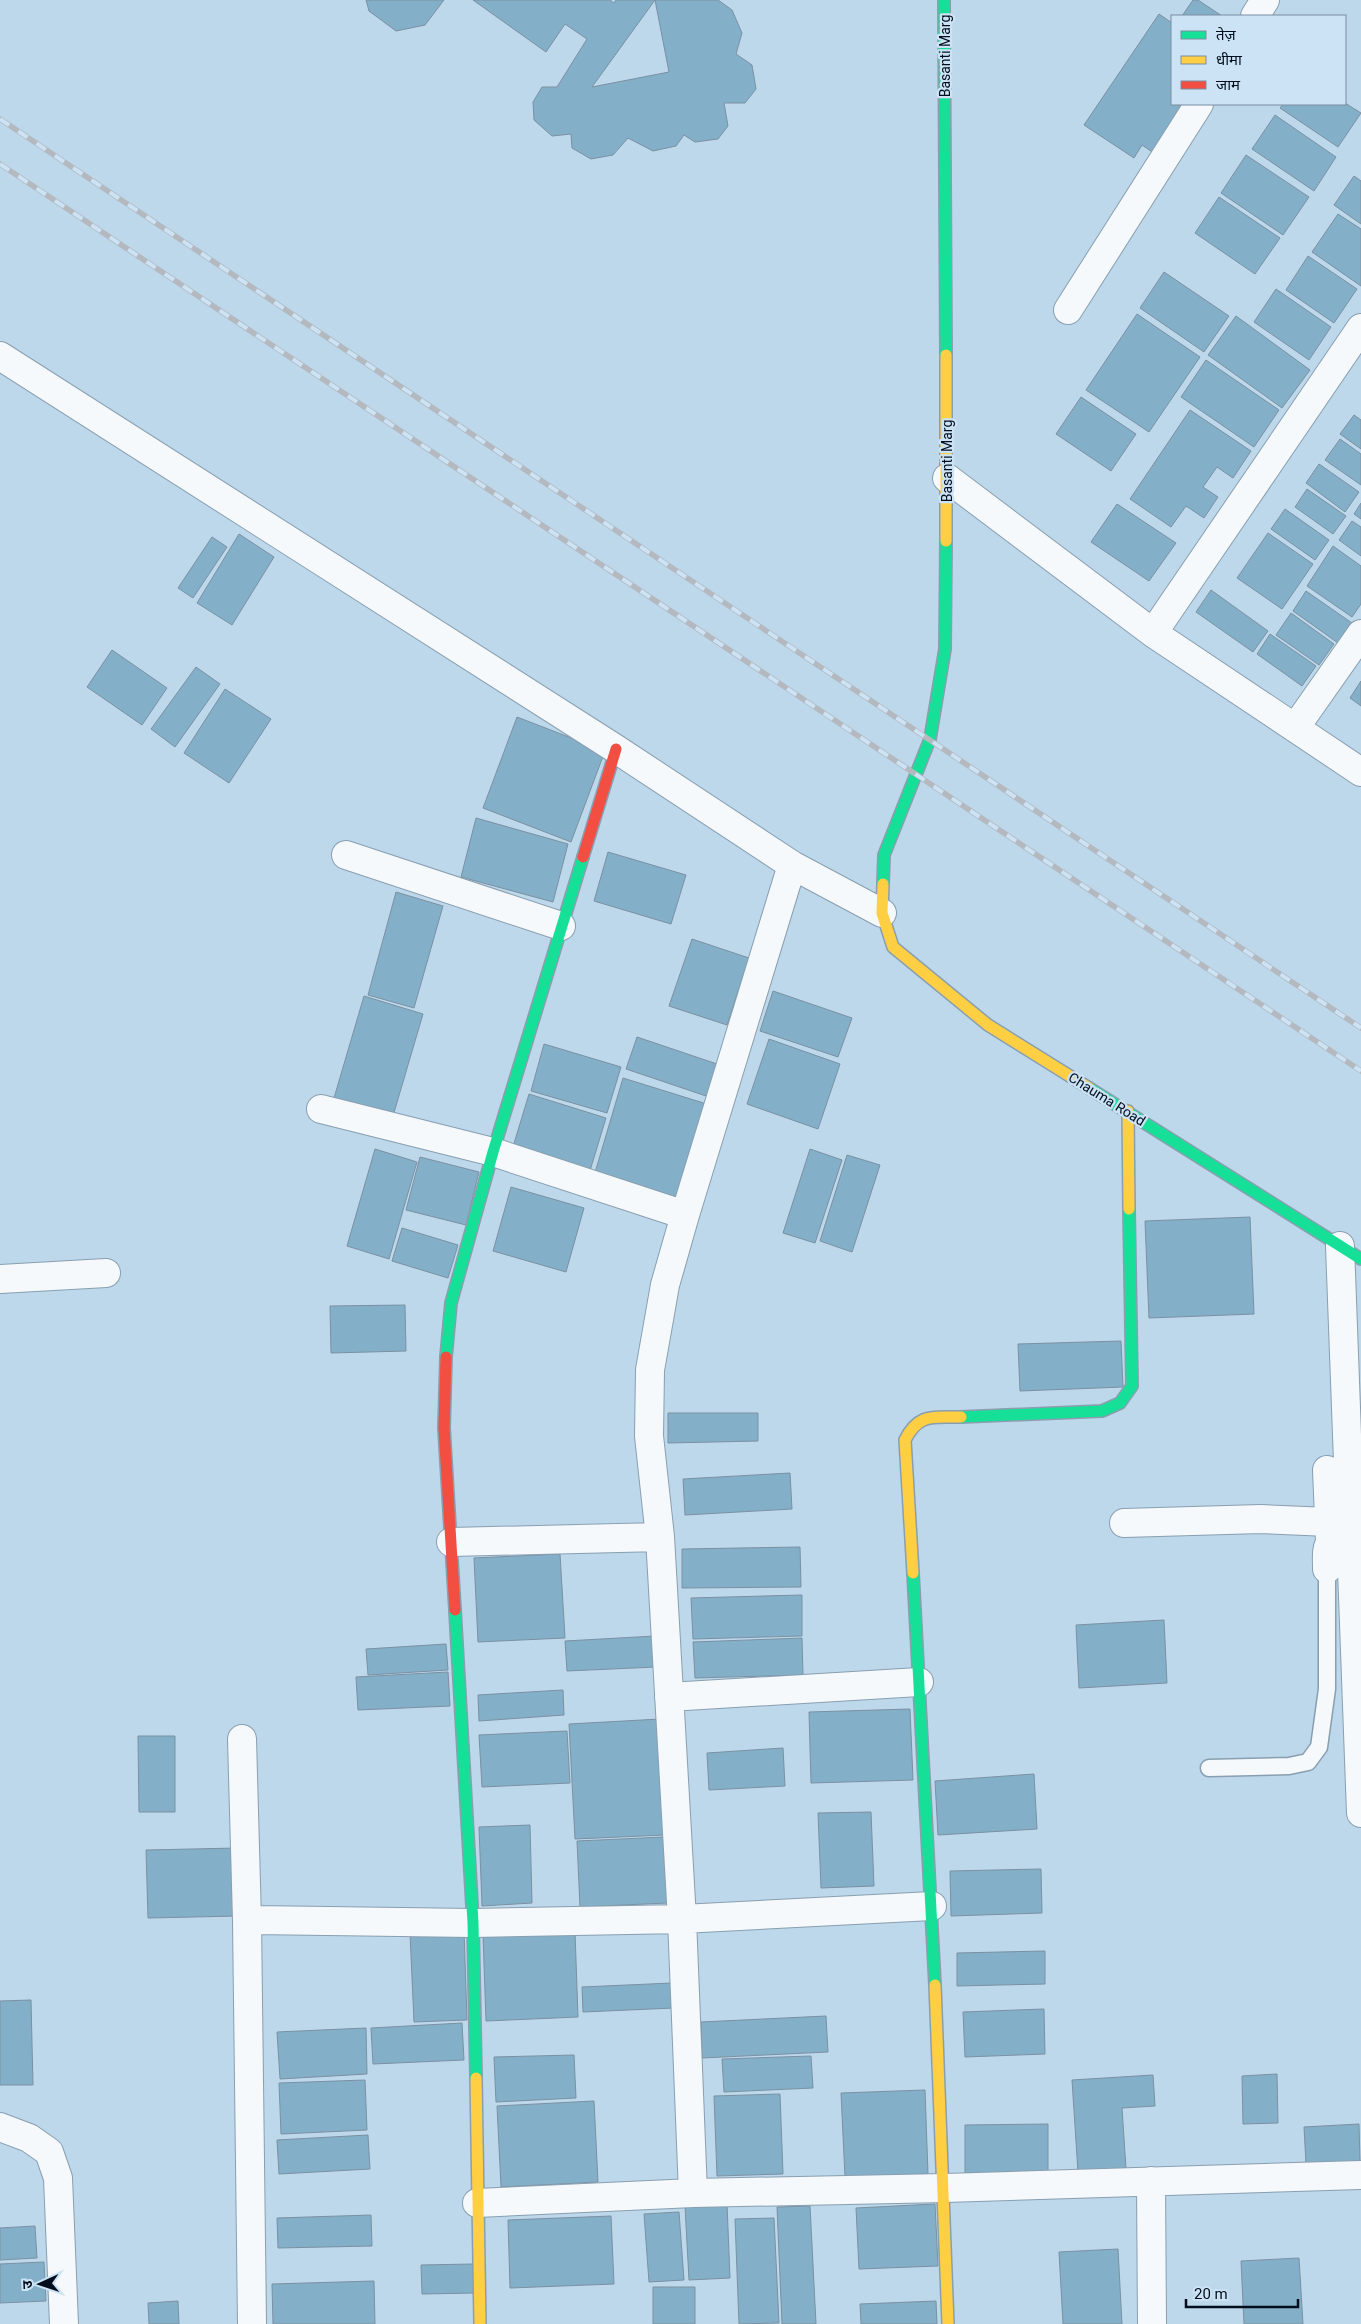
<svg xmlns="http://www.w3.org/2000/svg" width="1361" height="2324" font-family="Roboto,'Noto Sans Devanagari',sans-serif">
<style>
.building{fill:#84afc9;stroke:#7a91a1;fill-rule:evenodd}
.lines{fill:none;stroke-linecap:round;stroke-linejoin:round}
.lane-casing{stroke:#899fb0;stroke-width:19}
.street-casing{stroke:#899fb0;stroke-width:30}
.fast-casing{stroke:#899fb0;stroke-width:14}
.slow-casing{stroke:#899fb0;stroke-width:14}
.jam-casing{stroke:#899fb0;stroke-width:14}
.lane{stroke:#f5f9fc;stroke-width:16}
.street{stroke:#f5f9fc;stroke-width:28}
.fast{stroke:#16e098;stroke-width:11}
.slow{stroke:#ffcf43;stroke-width:11}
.jam{stroke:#f24e42;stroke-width:11}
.rail-casing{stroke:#b3b9bf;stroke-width:5.5}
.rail{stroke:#cce3f6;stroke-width:4;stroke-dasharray:11;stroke-linecap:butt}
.labels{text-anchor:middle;stroke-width:4.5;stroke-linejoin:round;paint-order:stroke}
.street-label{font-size:14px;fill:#000d1c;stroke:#cce3f6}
</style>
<rect width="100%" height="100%" fill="#bdd7eb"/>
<path class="building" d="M366 0H444L425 25 396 31 369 11Z
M473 0H610L614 3 616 0H718L732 10 742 33 736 54 752 65 756 89 745 103H724L728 126 718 139 695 142 684 135 676 146 653 151 628 138 613 155 591 159 572 148 571 134 552 136 534 120 533 102 542 87H557L587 39 565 24 546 52ZM655 0 669 72 592 87Z
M1193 0H1198L1222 16H1182Z
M1159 14 1172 23V104H1193L1158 156 1142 145 1134 158 1084 125Z
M1345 103 1361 113 1338 147 1280 108 1283 104Z
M1275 115 1336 157 1314 191 1252 149Z
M1246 155 1309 197 1283 235 1221 193Z
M1354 176 1361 181V224L1334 205Z
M1219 197 1280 238 1255 274 1195 233Z
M1338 214 1361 229V286L1312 252Z
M1308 256 1357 289 1334 323 1286 290Z
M1164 272 1229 316 1204 352 1140 308Z
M1276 289 1331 327 1309 360 1254 322Z
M1137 314 1200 357 1149 432 1086 390Z
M1236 316 1310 370 1282 408 1208 355Z
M1206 360 1279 410 1254 447 1181 397Z
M1081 397 1136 434 1111 471 1056 434Z
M1190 410 1251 451 1233 478 1217 467 1203 487 1218 497 1204 518 1186 506 1171 527 1130 499Z
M1354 415 1361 420V449L1340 434Z
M1340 439 1361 454V485L1325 460Z
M1319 464 1359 492 1345 512 1306 483Z
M1307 489 1346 516 1333 534 1295 507Z
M1361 503V519L1354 514Z
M1117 504 1176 543 1149 581 1091 542Z
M1285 509 1329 540 1315 560 1271 529Z
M1352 521 1361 527V556L1339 540Z
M1268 533 1313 564 1282 609 1237 578Z
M239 534 274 557 232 625 197 603Z
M212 537 227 547 193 598 178 588Z
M1333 546 1361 566V604L1352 617 1307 586Z
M1211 590 1268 631 1253 652 1196 612Z
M1306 591 1352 623 1338 643 1293 611Z
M1291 613 1334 644 1319 665 1276 635Z
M1270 634 1316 666 1302 686 1257 654Z
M112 650 167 688 142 725 87 687Z
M196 667 220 684 175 747 151 729Z
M1361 681V706L1350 698Z
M225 689 271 719 229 783 184 753Z
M517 717 605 751 571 842 483 808Z
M476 818 568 844 553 902 461 877Z
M608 852 686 875 671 924 594 901Z
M396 892 443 906 414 1008 368 995Z
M692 939 749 958 727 1025 669 1006Z
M773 991 852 1018 838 1057 760 1031Z
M364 996 423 1014 393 1116 334 1098Z
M637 1037 723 1066 712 1098 626 1069Z
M769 1039 840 1064 818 1129 747 1104Z
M544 1044 621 1067 607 1113 531 1091Z
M623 1078 710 1105 680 1202 594 1176Z
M529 1094 606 1118 589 1174 512 1150Z
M375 1149 417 1162 389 1259 347 1246Z
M810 1149 842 1160 815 1243 783 1233Z
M847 1155 880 1165 852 1252 820 1241Z
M420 1157 479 1172 466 1225 406 1210Z
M511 1187 584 1208 566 1272 493 1251Z
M1250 1217 1254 1314 1149 1318 1145 1221Z
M402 1228 458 1245 448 1278 392 1261Z
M405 1305 406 1351 331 1353 330 1306Z
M1121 1341 1123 1387 1020 1391 1018 1344Z
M668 1413H758V1441L668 1443Z
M790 1473 792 1509 685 1515 683 1479Z
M800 1547 801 1587 682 1588V1549Z
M560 1554 565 1638 478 1642 474 1558Z
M802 1595V1636L693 1639 691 1598Z
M1164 1620 1167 1683 1079 1688 1076 1625Z
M655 1636 656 1667 567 1671 565 1641Z
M802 1638 803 1675 695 1678 693 1642Z
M446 1644 448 1670 368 1675 366 1649Z
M448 1672 450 1706 358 1710 356 1677Z
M563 1690 564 1715 479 1721 478 1695Z
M910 1709 913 1780 811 1783 809 1712Z
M660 1719 665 1835 575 1839 569 1724Z
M567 1731 570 1783 482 1787 479 1735Z
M138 1736H175V1812H139Z
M783 1748 785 1786 709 1790 707 1753Z
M1034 1774 1037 1829 938 1835 935 1781Z
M871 1812 874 1886 821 1888 818 1813Z
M530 1825 532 1903 482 1906 479 1827Z
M664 1837 667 1903 580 1907 577 1841Z
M237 1848 238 1916 148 1918 146 1850Z
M1041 1869 1042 1913 951 1916 950 1871Z
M464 1930 467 2020 414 2022 410 1933Z
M575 1932 578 2017 486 2021 483 1936Z
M1045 1951V1984L957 1986V1953Z
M672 1983 674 2008 583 2012 582 1987Z
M31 2000 33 2085H0V2001Z
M1044 2009 1045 2054 965 2057 963 2012Z
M826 2016 828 2052 702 2058 701 2022Z
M462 2023 464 2060 373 2064 371 2028Z
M366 2028 367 2074 280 2079 277 2032Z
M574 2055 576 2098 496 2102 494 2057Z
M811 2056 813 2088 724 2092 722 2059Z
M1277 2074 1278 2123 1243 2124 1242 2076Z
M1153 2075 1155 2106 1122 2108 1126 2169 1078 2172 1072 2080Z
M365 2080 367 2130 281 2134 279 2083Z
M925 2090 928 2174 845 2177 841 2093Z
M780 2094 783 2174 717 2176 714 2096Z
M594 2101 598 2182 501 2187 497 2106Z
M1048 2124V2173H965V2125Z
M1359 2124 1360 2161 1306 2164 1304 2127Z
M368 2135 370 2169 279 2174 277 2140Z
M727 2204 730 2278 689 2280 685 2206Z
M935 2204 938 2266 859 2269 856 2208Z
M810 2206 816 2324H782L777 2207Z
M679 2212 684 2280 649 2282 644 2214Z
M371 2215 372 2246 278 2248 277 2218Z
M611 2216 614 2284 510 2288 508 2220Z
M774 2218 779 2323 739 2324 735 2219Z
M35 2226 37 2258 0 2260V2228Z
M1118 2249 1122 2324H1063L1059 2252Z
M1299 2258 1303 2324H1244L1241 2261Z
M44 2262 46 2301 0 2303V2264Z
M473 2264 474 2293 422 2294 421 2265Z
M374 2281 375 2324H273L272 2284Z
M653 2287H695V2324H653Z
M178 2301 179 2324H149L148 2303Z
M936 2301 937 2324H861L860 2304Z"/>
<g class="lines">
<defs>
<path id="lane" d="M1209 1768 1289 1766 1308 1762 1319 1747 1327 1689V1569"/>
<path id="street" d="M1255 16 1265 0
M1068 310 1199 104
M0 356 616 749 792 865 882 913
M947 478 1153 633 1361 772
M1153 633 1361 328
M1295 728 1361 634
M346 855 561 926
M321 1109 493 1152 685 1215
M1340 1246 1361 1813
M0 1279 106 1273
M1327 1470 1330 1541
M1124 1523 1261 1519 1329 1522
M451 1542 660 1537
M1327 1569C1327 1550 1324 1538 1346 1536
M669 1697 919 1682
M242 1739 247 1920 252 2324
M247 1920 473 1923 682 1919 932 1906
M0 2127 29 2138 49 2152 58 2178 64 2324
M1151 2181 1152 2324
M693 2193 682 1919 660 1537 649 1436 650 1370 665 1285 685 1215 792 865
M477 2203 693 2193 945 2188 1361 2175"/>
<path id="fast" d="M944 0 946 355
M883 884 884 855 930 739 945 649 946 541
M1089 1088 1361 1259
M446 1357 451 1303 493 1152 583 857
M961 1417 1102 1411 1120 1403 1132 1386 1129 1209
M913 1573 935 1985
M455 1610 473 1923 476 2078"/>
<path id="slow" d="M946 355V541
M883 884 882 913 893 947 988 1025 1089 1088
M1128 1111 1129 1209
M913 1573 905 1440C919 1412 934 1418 961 1417
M935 1985 948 2324
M476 2078 480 2324"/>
<path id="jam" d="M583 857 616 749
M446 1357 444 1428 455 1610"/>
</defs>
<use href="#lane" class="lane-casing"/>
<use href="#street" class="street-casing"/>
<use href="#fast" class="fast-casing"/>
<use href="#slow" class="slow-casing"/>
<use href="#jam" class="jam-casing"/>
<use href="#lane" class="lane"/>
<use href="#street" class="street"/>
<use href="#fast" class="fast"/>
<use href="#slow" class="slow"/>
<use href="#jam" class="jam"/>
<defs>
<path id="rail" d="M0 119 1361 1028
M0 164 1361 1071"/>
</defs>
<use href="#rail" class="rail-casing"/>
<use href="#rail" class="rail"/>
</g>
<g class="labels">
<g class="street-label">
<text transform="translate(945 56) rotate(-90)" y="5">Basanti Marg</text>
<text transform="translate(947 461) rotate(-90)" y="5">Basanti Marg</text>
<text transform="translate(1107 1099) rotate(32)" y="5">Chauma Road</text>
</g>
</g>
<rect x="1171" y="15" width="175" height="90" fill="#cce3f6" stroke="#7a8d9f"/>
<rect x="1181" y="31" width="25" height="8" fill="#16e098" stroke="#7a8d9f"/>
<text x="1216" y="40" font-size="15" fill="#000d1c">तेज़</text>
<rect x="1181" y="56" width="25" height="8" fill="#ffcf43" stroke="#7a8d9f"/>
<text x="1216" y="65" font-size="15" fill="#000d1c">धीमा</text>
<rect x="1181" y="81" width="25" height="8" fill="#f24e42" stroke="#7a8d9f"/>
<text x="1216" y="90" font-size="15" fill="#000d1c">जाम</text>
<g transform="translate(40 2284) rotate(267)" stroke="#cce3f6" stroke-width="4" paint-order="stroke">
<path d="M0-4L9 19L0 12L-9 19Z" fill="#000d1c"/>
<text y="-8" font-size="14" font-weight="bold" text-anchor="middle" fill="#000d1c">उ</text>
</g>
<path d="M1186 2299v8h112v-8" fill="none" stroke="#000d1c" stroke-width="2.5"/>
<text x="1194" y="2299" font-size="15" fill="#000d1c" stroke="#cce3f6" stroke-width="4" paint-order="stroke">20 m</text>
</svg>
